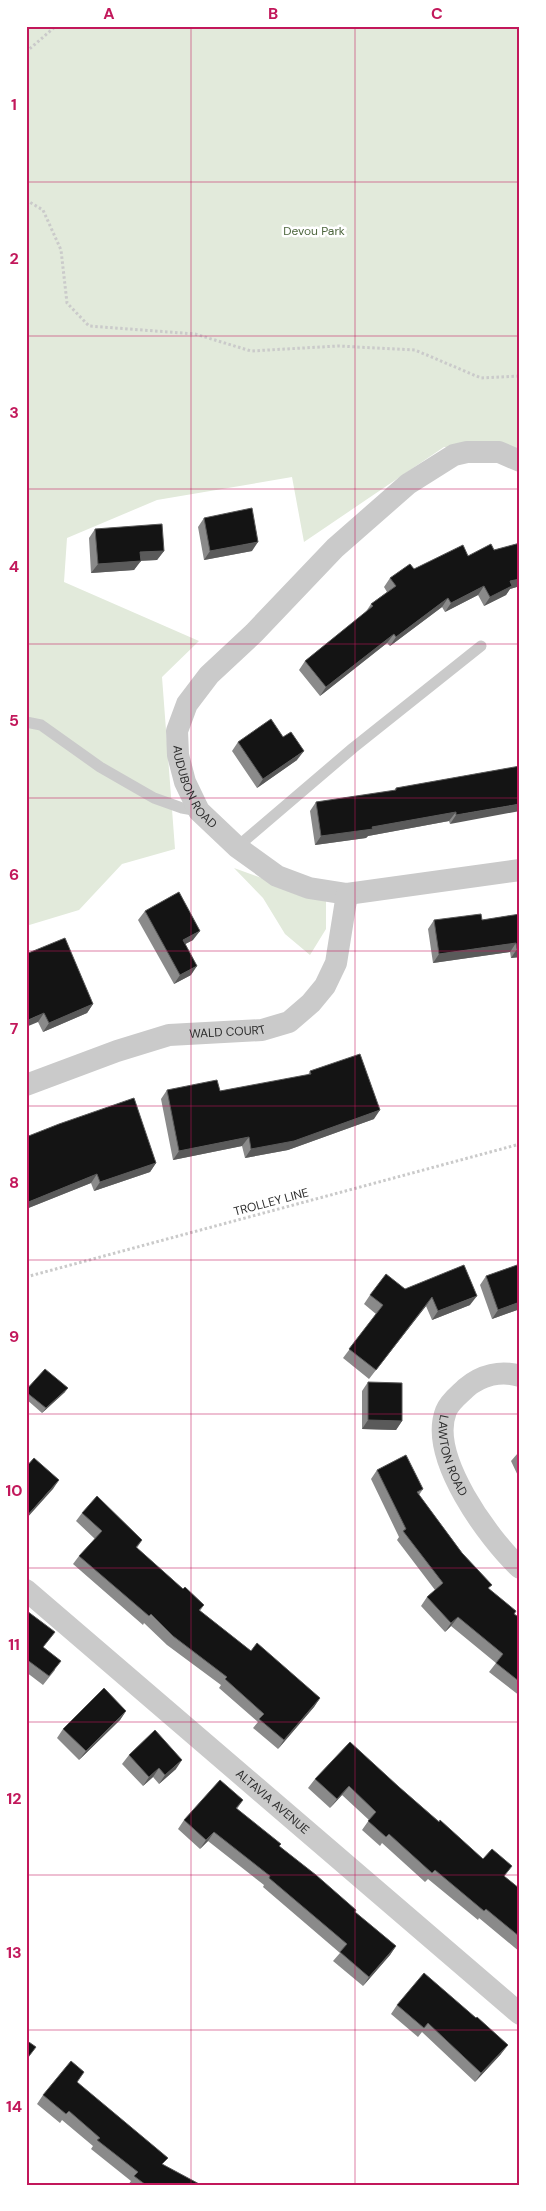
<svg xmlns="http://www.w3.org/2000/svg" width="546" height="2211" font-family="'DM Sans',sans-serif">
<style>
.green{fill:#e2eadb}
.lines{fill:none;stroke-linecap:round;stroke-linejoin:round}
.path{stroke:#cacaca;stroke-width:3;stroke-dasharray:2.5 2.5;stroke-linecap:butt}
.service{stroke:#cacaca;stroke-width:11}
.minor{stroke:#cacaca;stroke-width:22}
.wall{fill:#8a8a8a}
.shaded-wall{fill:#5a5a5a}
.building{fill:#141414;stroke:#5a5a5a}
.grid{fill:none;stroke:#c2185b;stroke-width:1;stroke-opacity:0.55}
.labels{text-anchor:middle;stroke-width:5;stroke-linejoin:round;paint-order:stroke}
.park-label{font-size:12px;fill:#4d663d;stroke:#fff}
.street-label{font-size:12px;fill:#2d2d2d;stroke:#fff}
.neatline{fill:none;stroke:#c2185b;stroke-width:2}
.grid-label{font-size:16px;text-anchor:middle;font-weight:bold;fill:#c2185b}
</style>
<rect width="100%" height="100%" fill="#fff"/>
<path class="green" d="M26 26H520V461L499 452 444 447 304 542 292 477 157 500 67 538 64 582 199 641 162 677 175 849 122 864 79 910 26 926Z
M234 868 326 901V929L310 955 285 934 263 898Z"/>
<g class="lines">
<path class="path" d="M26 52 56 26
M26 200 43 210 61 250 67 303 89 326 195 334 251 351 338 346 415 350 481 378 520 376
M26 1277 520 1144"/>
<path class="service" d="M26 722 41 725 100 767 154 798 182 808 199 811
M237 847 353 748 481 646"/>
<g class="minor">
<path id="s1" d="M520 461 499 452H467L454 455 408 484 335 548 254 633 209 675 187 704 177 731 178 755 185 782 199 811 237 847 277 876 309 888 347 894 520 870"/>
<path id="s2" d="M26 1085 117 1051 169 1035 262 1030 289 1022 311 1003 325 986 336 963 347 894"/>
<path id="s3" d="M520 1376C501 1370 481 1375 466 1388 459 1395 450 1401 446 1411 428 1457 489 1539 520 1568"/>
<path id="s4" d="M26 1590 520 2014"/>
</g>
</g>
<path class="wall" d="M204 518 252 551 204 560 198 527Z
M95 529 164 551 157 560 140 561 134 570 91 573 89 538Z
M520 543V586L510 589 506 595 484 606 478 595 445 612 442 607 390 646 387 643 320 696 299 670 305 661 365 613 371 604 387 592 384 587 390 578 414 569 494 550Z
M238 742 297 760 257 788 232 751Z
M520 766 450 824 449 821 368 836 366 838 315 845 310 811 316 802 394 791 396 788Z
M145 911 193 940 185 944 191 975 174 984 138 920Z
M520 914V957L511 958 510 952 433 963 428 929 434 920H482Z
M26 954 93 1004 87 1013 43 1032 38 1022Z
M310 1071 374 1119 288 1150 245 1158 242 1146 173 1160 161 1099 167 1090 220 1091 308 1075Z
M26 1137 156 1163 150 1172 94 1191 91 1183 26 1209Z
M520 1264V1309L492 1319 480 1285 486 1276Z
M405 1289 470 1305 432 1320 426 1306 369 1379 343 1358 376 1314 364 1304 370 1295Z
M368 1382 402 1421 396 1430 362 1429V1391Z
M26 1390 65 1392 42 1413 26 1399Z
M520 1452V1480L511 1461 518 1453Z
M377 1470 423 1489 419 1495 489 1589 514 1614 520 1618V1696L489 1672 496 1663 451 1626 445 1632 421 1606 427 1597 435 1590 397 1540 399 1537 371 1479Z
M82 1513 142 1540 137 1548 183 1589 204 1605 200 1611 251 1651 320 1698 314 1707 278 1749 253 1728 258 1722 219 1688 221 1685 167 1645 144 1623 143 1625 73 1564 79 1556 95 1539 76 1521Z
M26 1612 55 1670 43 1685 26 1672Z
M126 1711 120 1720 79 1760 57 1738 63 1729Z
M129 1755 176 1769 159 1784 153 1777 143 1786 122 1764Z
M315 1779 399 1787 483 1859 520 1889V1952L479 1918 478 1920 428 1879 425 1882 382 1843 380 1846 362 1830 369 1820 342 1795 330 1808 308 1788Z
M243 1800 237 1809 355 1912 396 1946 390 1955 363 1986 333 1961 340 1953 263 1887 264 1885 208 1841 200 1849 178 1829 184 1820Z
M397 2005 501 2054 475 2082 422 2032 418 2037 391 2014Z
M77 2082 163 2165 201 2185H128L131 2181 91 2149 93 2146 62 2120 60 2123 37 2104 43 2095Z"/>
<path class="shaded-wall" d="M258 542 252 551 204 560 210 551Z
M164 551 157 560 133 561 140 552Z
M141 561 134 570 91 573 98 564Z
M520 579V586L510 589 506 595 484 606 490 597 510 581Z
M484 586 478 595 445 612 451 603Z
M448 598 442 607 390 646 396 637Z
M394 634 387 643 320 696 326 687Z
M304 751 297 760 257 788 263 779Z
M520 804V811L450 824 456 815Z
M456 812 449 821 368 836 366 838 315 845 321 836Z
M200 931 193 940 176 949 183 940Z
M516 943 510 952 433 963 439 954Z
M517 949H520V957L511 958Z
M197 966 191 975 174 984 180 975Z
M93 1004 87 1013 43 1032 49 1023Z
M44 1013 38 1022 26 1027V1021Z
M380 1110 374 1119 288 1150 245 1158 251 1149Z
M249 1137 242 1146 173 1160 179 1151Z
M156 1163 150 1172 94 1191 100 1182Z
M97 1174 91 1183 26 1209V1203Z
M477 1296 470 1305 432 1320 438 1311Z
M432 1297 426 1306 369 1379 376 1370Z
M520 1302V1309L492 1319 498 1310Z
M68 1388 65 1392 42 1413 46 1408Z
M368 1420 402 1421 396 1430 362 1429Z
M59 1480 53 1489 26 1519V1517Z
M458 1617 451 1626 445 1632 451 1623Z
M320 1698 314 1707 278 1749 284 1740Z
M126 1711 120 1720 79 1760 86 1751Z
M182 1760 176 1769 159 1784 165 1775Z
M159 1768 153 1777 143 1786 149 1777Z
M349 1786 342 1795 330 1808 337 1799Z
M214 1832 208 1841 200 1849 206 1840Z
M396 1946 390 1955 363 1986 369 1977Z
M508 2045 501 2054 475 2082 481 2073Z"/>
<path class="building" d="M252 508 258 542 210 551 204 518Z
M162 524 164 551 140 552 141 561 98 564 95 529Z
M520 543V579L510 581 512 586 490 597 484 586 451 603 448 598 396 637 394 634 326 687 305 661 373 606 371 604 396 586 390 578 410 564 414 569 463 545 468 556 491 544 494 550Z
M271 719 283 737 291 732 304 751 263 779 238 742Z
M520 766V804L456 815V812L372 827 373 829 321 836 316 802 396 790V788Z
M179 892 200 931 183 940 197 966 180 975 145 911Z
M481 914 482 920 520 914V949H517L516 943 439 954 434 920Z
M65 938 93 1004 49 1023 44 1013 26 1021V954Z
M360 1054 380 1110 294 1141 251 1149 249 1137 179 1151 167 1090 217 1080 220 1091 311 1074 310 1071Z
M134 1098 156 1163 100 1182 97 1174 26 1203V1137L59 1124Z
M520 1264V1302L498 1310 486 1276Z
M464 1265 477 1296 438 1311 432 1297 376 1370 349 1349 383 1305 370 1295 386 1274 405 1289Z
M45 1369 68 1388 46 1408 26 1392V1390Z
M368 1382 402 1383V1421L368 1420Z
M406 1455 423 1489 417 1492 462 1553 492 1585 488 1588 516 1611 514 1614 520 1618V1682L496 1663 503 1654 458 1617 451 1623 427 1597 443 1583 403 1531 406 1529 377 1470Z
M34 1458 59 1480 26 1517V1467Z
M97 1496 142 1540 136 1547 183 1589 185 1587 204 1605 199 1610 251 1651 257 1643 320 1698 284 1740 259 1719 264 1714 225 1679 227 1677 173 1636 151 1614 149 1616 79 1556 102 1531 82 1513Z
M27 1611 55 1632 43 1647 61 1661 49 1676 26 1659V1612Z
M104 1688 126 1711 86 1751 63 1729Z
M155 1730 182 1760 165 1775 159 1768 149 1777 129 1755Z
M350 1742 399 1787 439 1822 440 1820 483 1859 492 1849 512 1866 504 1876 520 1889V1937L486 1909 484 1911 435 1870 432 1873 389 1834 386 1837 368 1821 376 1812 349 1786 337 1799 315 1779Z
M220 1780 243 1800 236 1808 281 1844 279 1846 316 1875 356 1910 355 1912 396 1946 369 1977 340 1952 347 1944 269 1878 270 1876 214 1832 206 1840 184 1820Z
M424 1973 476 2018 477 2017 508 2045 481 2073 428 2023 424 2028 397 2005Z
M26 2040 36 2047 26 2060Z
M71 2061 84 2072 77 2082 168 2158 162 2164 201 2185H146L134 2176 138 2172 97 2140 100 2138 69 2111 66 2114 43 2095Z"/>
<path class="grid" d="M191 26V2185M355 26V2185M26 182H520M26 336H520M26 489H520M26 644H520M26 798H520M26 951H520M26 1106H520M26 1260H520M26 1414H520M26 1568H520M26 1722H520M26 1875H520M26 2030H520"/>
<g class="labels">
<g class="park-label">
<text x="314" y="235">Devou Park</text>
</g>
<g class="street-label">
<text dy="4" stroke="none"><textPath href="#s1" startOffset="524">AUDUBON ROAD</textPath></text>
<text dy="4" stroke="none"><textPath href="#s2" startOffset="210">WALD COURT</textPath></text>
<text transform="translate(271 1202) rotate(-15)" y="4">TROLLEY LINE</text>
<text dy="4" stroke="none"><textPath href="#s3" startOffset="135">LAWTON ROAD</textPath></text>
<text dy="4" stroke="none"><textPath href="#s4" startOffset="325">ALTAVIA AVENUE</textPath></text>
</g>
</g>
<rect width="546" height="2211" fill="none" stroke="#ffffff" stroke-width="55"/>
<rect x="28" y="28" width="490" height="2156" class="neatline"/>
<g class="grid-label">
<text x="109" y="19">A</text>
<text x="273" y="19">B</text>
<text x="437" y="19">C</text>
<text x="14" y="110">1</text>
<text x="14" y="264">2</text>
<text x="14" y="418">3</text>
<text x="14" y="572">4</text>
<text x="14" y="726">5</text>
<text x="14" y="880">6</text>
<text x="14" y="1034">7</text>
<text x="14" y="1188">8</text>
<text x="14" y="1342">9</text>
<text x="14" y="1496">10</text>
<text x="14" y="1650">11</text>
<text x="14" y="1804">12</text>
<text x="14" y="1958">13</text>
<text x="14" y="2112">14</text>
</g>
</svg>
